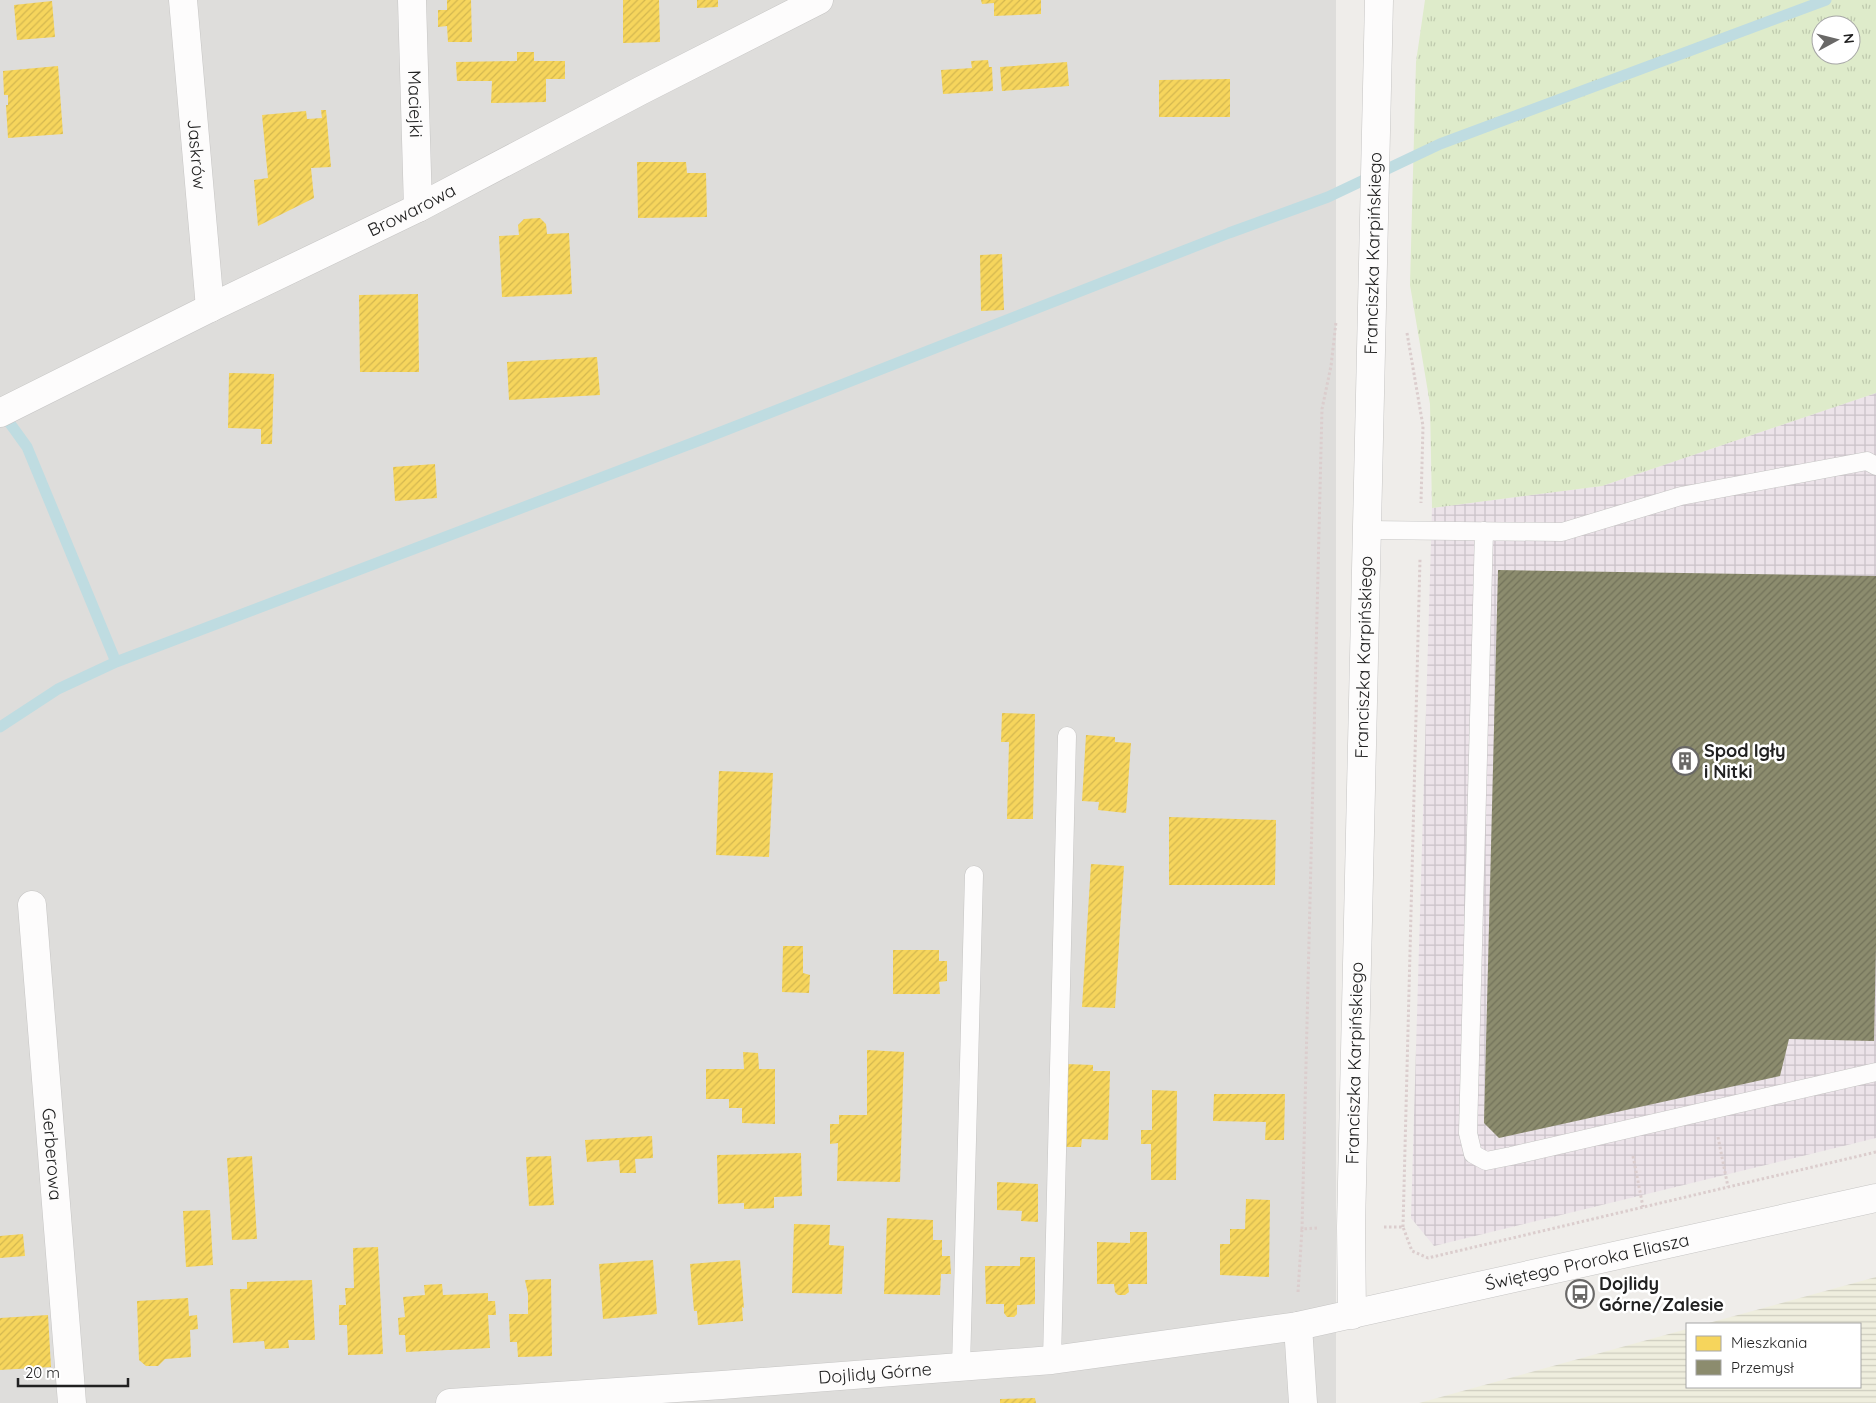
<svg xmlns="http://www.w3.org/2000/svg" width="1876" height="1403" font-family="Quicksand,sans-serif">
<style>
.residential{fill:#dedddb}
.industrial{fill:url(#industrial-grid)}
.farmland{fill:url(#farmland-rules)}
.grass{fill:url(#grass-tufts);fill-rule:evenodd}
.homes{fill:url(#homes-hatch)}
.industry{fill:url(#industry-hatch)}
.lines{fill:none;stroke-linecap:round;stroke-linejoin:round}
.stream{stroke:#bfdce1;stroke-width:11}
.service-casing{stroke:#c6c5c4;stroke-width:19}
.minor-casing{stroke:#c6c5c4;stroke-width:29}
.tertiary-casing{stroke:#c6c5c4;stroke-width:29}
.path{stroke:#dbcdcd;stroke-width:3;stroke-dasharray:2.5 2.5;stroke-linecap:butt}
.service{stroke:#fdfcfc;stroke-width:18}
.minor{stroke:#fdfcfc;stroke-width:28}
.tertiary{stroke:#fdfcfc;stroke-width:28}
.labels{text-anchor:middle;stroke-width:5;stroke-linejoin:round;paint-order:stroke}
.street-label{font-size:18px;fill:#212121;stroke:#fff}
.poi-label{font-size:18px;font-weight:bold;fill:#212121;stroke:#fff;text-anchor:start}
</style>
<defs>
<pattern id="industrial-grid" width="8" height="8" patternUnits="userSpaceOnUse" patternTransform="scale(1.25)"><rect width="8" height="8" fill="#ece3e9"/><path d="M0 4h8M4 0v8" fill="none" stroke="#cac2c8"/></pattern>
<pattern id="farmland-rules" width="6" height="5" patternUnits="userSpaceOnUse" patternTransform="scale(1.25)"><rect width="6" height="5" fill="#efeede"/><path d="M0 2.5h6" fill="none" stroke="#cdccbe"/></pattern>
<pattern id="grass-tufts" width="24" height="20" patternUnits="userSpaceOnUse" patternTransform="scale(1.25)"><rect width="24" height="20" fill="#deebca"/><path d="M3 7l-1-3M5 7V3M7 7l1-3M15 17l-1-3M17 17v-4M19 17l1-3" fill="none" stroke="#bec9ad"/></pattern>
<pattern id="homes-hatch" width="6" height="6" patternUnits="userSpaceOnUse" patternTransform="scale(1.25)"><rect width="6" height="6" fill="#f6d55c"/><path d="M-1 1l2-2M0 6l6-6M5 7l2-2" fill="none" stroke="#d3b750"/></pattern>
<pattern id="industry-hatch" width="6" height="6" patternUnits="userSpaceOnUse" patternTransform="scale(1.25)"><rect width="6" height="6" fill="#8c8c6e"/><path d="M-1 1l2-2M0 6l6-6M5 7l2-2" fill="none" stroke="#72725a"/></pattern>
</defs>
<rect width="100%" height="100%" fill="#efedea"/>
<path class="residential" d="M0 0H1336V1403H0Z"/>
<path class="industrial" d="M1876 393V1138L1434 1246 1411 1218 1432 508 1602 486Z"/>
<path class="farmland" d="M1876 1277V1403H1419L1687 1329V1387H1860V1324H1705Z"/>
<path class="grass" d="M1425 0H1876V393L1602 486 1432 508 1430 404 1410 285 1416 62ZM1821 25H1851V55H1821Z"/>
<path class="homes" d="M447 0H471L472 42H448L447 26 438 27V10H447Z
M623 0H659L660 42 623 43Z
M697 0H718V7L697 8Z
M981 0H1041V14L994 16V3L982 4Z
M52 1 55 37 17 40 14 5Z
M517 52H534V61H565V79H546V102L491 103 492 81H457L456 62 517 61Z
M988 60 989 67H992L993 91 943 94 941 70 972 68 971 61Z
M1067 62 1069 86 1002 91 1000 67Z
M58 66 63 134 8 138 6 105H8V95H4L3 71Z
M1230 79V117H1159V80Z
M321 110H326L331 167 311 168 314 198 258 226 254 180 268 178 262 115 306 111 307 119 322 118Z
M637 162H686L687 173H706L707 217 638 218Z
M540 218 546 224 547 234 569 233 572 294 502 297 499 236 519 235 518 225 524 219Z
M1002 254 1004 310 981 311 980 255Z
M418 294 419 372H360L359 295Z
M597 357 600 395 509 400 507 362Z
M229 373 274 374 272 444H261V429L228 428Z
M435 464 437 498 395 501 393 467Z
M1002 713 1035 714 1033 819H1007L1009 742H1001Z
M1086 735 1115 737V742L1131 743 1126 813 1098 810 1099 802 1082 801Z
M719 771 773 773 769 857 716 855Z
M1169 817 1276 820 1275 885H1169Z
M1091 864 1124 866 1115 1008 1082 1007Z
M783 946H803V973L810 975 809 993 782 992Z
M893 950H939V961H947V981L939 982 940 994H893Z
M867 1050 904 1052 900 1182 837 1181 838 1143 830 1144V1124H839V1115H867Z
M743 1052 758 1053 759 1069H775V1124L742 1123V1108H729V1099H706V1069H744Z
M1066 1064 1093 1065V1071H1110L1108 1140 1082 1139 1081 1147H1064Z
M1152 1090 1177 1091 1176 1180H1151V1144H1141V1130H1152Z
M1214 1094H1285L1284 1140H1265L1266 1122 1213 1121Z
M652 1136 653 1158 635 1159 636 1173H620L619 1160 587 1162 585 1140Z
M801 1153 802 1196 774 1197V1208L744 1209V1203L718 1204 717 1155Z
M252 1156 257 1239 232 1240 227 1158Z
M551 1156 554 1205 529 1206 526 1157Z
M997 1182 1038 1184V1222L1021 1221 1022 1211 997 1210Z
M1246 1199 1270 1200 1269 1277 1220 1275V1244H1230V1229H1245Z
M210 1210 213 1265 186 1267 183 1211Z
M887 1218 933 1220V1240H942V1256H950L951 1274H941L940 1295 884 1294Z
M794 1224 830 1225 829 1245 844 1246 842 1294 792 1293Z
M1130 1232H1147V1284H1128L1129 1292 1125 1295H1118L1115 1292 1114 1284H1097V1242L1130 1243Z
M23 1234 25 1256 0 1258V1236Z
M378 1247 383 1354 348 1355 347 1325H339V1305H346L345 1288H354L353 1248Z
M1020 1257H1035V1304L1017 1305V1314L1014 1317H1007L1004 1313V1304H986L985 1266H1020Z
M653 1260 657 1314 603 1319 599 1264Z
M740 1260 744 1308 742 1307 743 1321 698 1325 697 1311H694L690 1264Z
M551 1279 552 1356 518 1357 517 1342H510L509 1314H528V1294L525 1280Z
M312 1280 315 1340H288L289 1348 265 1349 264 1341 233 1343 230 1289H247V1282Z
M442 1284 443 1295 488 1293V1301H495L496 1315H488L490 1348 406 1352 405 1335H399L398 1318 405 1317 403 1297 425 1295 424 1285Z
M188 1298 189 1316 197 1315 198 1329 190 1330 191 1357 165 1359 158 1366H146L139 1360 137 1301Z
M48 1315 51 1367 0 1370V1318Z
M1035 1398 1036 1403H1000V1399Z"/>
<path class="industry" d="M1498 570 1876 576V947L1874 1041 1789 1039 1780 1076 1499 1138 1484 1123Z"/>
<g class="lines">
<path class="stream" d="M1 411 27 447 116 662
M0 727 58 689 116 662 703 439 1229 233 1328 197 1440 144 1826 0"/>
<defs>
<path id="service" d="M1367 530 1562 532 1681 496 1867 461 1876 466
M1484 531 1468 1133 1473 1154 1486 1161 1511 1156 1876 1072
M1052 1360 1067 736
M961 1367 974 875"/>
<g id="minor">
<path id="s1" d="M183 0 210 308"/>
<path id="s2" d="M412 0 418 208"/>
<path id="s3" d="M0 413 210 308 418 208 640 91 819 0"/>
<path id="s4" d="M32 905 72 1403"/>
<path id="s5" d="M1352 1315 1351 1227 1379 0"/>
<path d="M1298 1326 1303 1403"/>
</g>
<g id="tertiary">
<path id="s6" d="M450 1403 722 1385 1052 1360 1298 1326 1876 1198"/>
</g>
</defs>
<use href="#service" class="service-casing"/>
<use href="#minor" class="minor-casing"/>
<use href="#tertiary" class="tertiary-casing"/>
<path class="path" d="M1407 333 1423 426 1421 503
M1718 1137 1728 1187
M1633 1156 1643 1207
M1384 1227H1403L1412 1251 1428 1258 1876 1152
M1403 1227 1420 559
M1317 1228 1302 1229 1322 409 1331 366 1336 322
M1298 1292 1302 1229"/>
<use href="#service" class="service"/>
<use href="#minor" class="minor"/>
<use href="#tertiary" class="tertiary"/>
</g>
<defs>
<symbol id="building-ring" viewBox="-11 -11 22 22"><circle r="9.5" fill="#fff" stroke="#696867" stroke-width="1.5"/><path d="M-4-6H4V6H1V3H-1V6H-4ZM-2.5-4.3h1.7v1.8h-1.7ZM.8-4.3h1.7v1.8H.8ZM-2.5-1h1.7V.8h-1.7ZM.8-1h1.7V.8H.8Z" fill="#696867"/></symbol>
<symbol id="bus-ring" viewBox="-11 -11 22 22"><circle r="9.5" fill="#fff" stroke="#696867" stroke-width="1.5"/><path d="M-5-6H5V4H4V6H2V4H-2V6H-4V4H-5ZM-3.5-4V0h7V-4ZM-3.5 1.2v1.5H-2V1.2ZM2 1.2v1.5H3.5V1.2Z" fill="#696867"/></symbol>
</defs>
<g fill-rule="evenodd">
<use href="#building-ring" x="1669" y="745" width="32" height="32"/>
<use href="#bus-ring" x="1564" y="1278" width="32" height="32"/>
</g>
<g class="labels">
<g class="street-label">
<text dy="6" stroke="none"><textPath href="#s2" startOffset="104">Maciejki</textPath></text>
<text dy="6" stroke="none"><textPath href="#s1" startOffset="155">Jaskrów</textPath></text>
<text dy="6" stroke="none"><textPath href="#s3" startOffset="459">Browarowa</textPath></text>
<text dy="6" stroke="none"><textPath href="#s5" startOffset="1062">Franciszka Karpińskiego</textPath></text>
<text dy="6" stroke="none"><textPath href="#s5" startOffset="658">Franciszka Karpińskiego</textPath></text>
<text dy="6" stroke="none"><textPath href="#s5" startOffset="252">Franciszka Karpińskiego</textPath></text>
<text dy="6" stroke="none"><textPath href="#s4" startOffset="250">Gerberowa</textPath></text>
<text dy="6" stroke="none"><textPath href="#s6" startOffset="1148">Świętego Proroka Eliasza</textPath></text>
<text dy="6" stroke="none"><textPath href="#s6" startOffset="426">Dojlidy Górne</textPath></text>
</g>
<g class="poi-label">
<text x="1704" y="757">Spod Igły<tspan x="1704" dy="21">i Nitki</tspan></text>
<text x="1599" y="1290">Dojlidy<tspan x="1599" dy="21">Górne/Zalesie</tspan></text>
</g>
</g>
<rect x="1686" y="1323" width="175" height="65" fill="#ffffff" stroke="#a6a6a6"/>
<rect x="1696" y="1336" width="25" height="15" fill="#f6d55c" stroke="#a6a6a6"/>
<text x="1731" y="1348" font-size="15" fill="#212121">Mieszkania</text>
<rect x="1696" y="1360" width="25" height="15" fill="#8c8c6e" stroke="#a6a6a6"/>
<text x="1731" y="1373" font-size="15" fill="#212121">Przemysł</text>
<g transform="translate(1836 40) rotate(83)"><circle r="24" fill="#ffffff" stroke="#a6a6a6"/>
<path d="M0-4L9 19L0 12L-9 19Z" fill="#696867"/>
<text y="-8" font-size="14" font-weight="bold" text-anchor="middle" fill="#212121">N</text>
</g>
<path d="M18 1378v8h110v-8" fill="none" stroke="#212121" stroke-width="2.5"/>
<text x="25" y="1378" font-size="15" fill="#212121" stroke="#ffffff" stroke-width="4" paint-order="stroke">20 m</text>
</svg>
